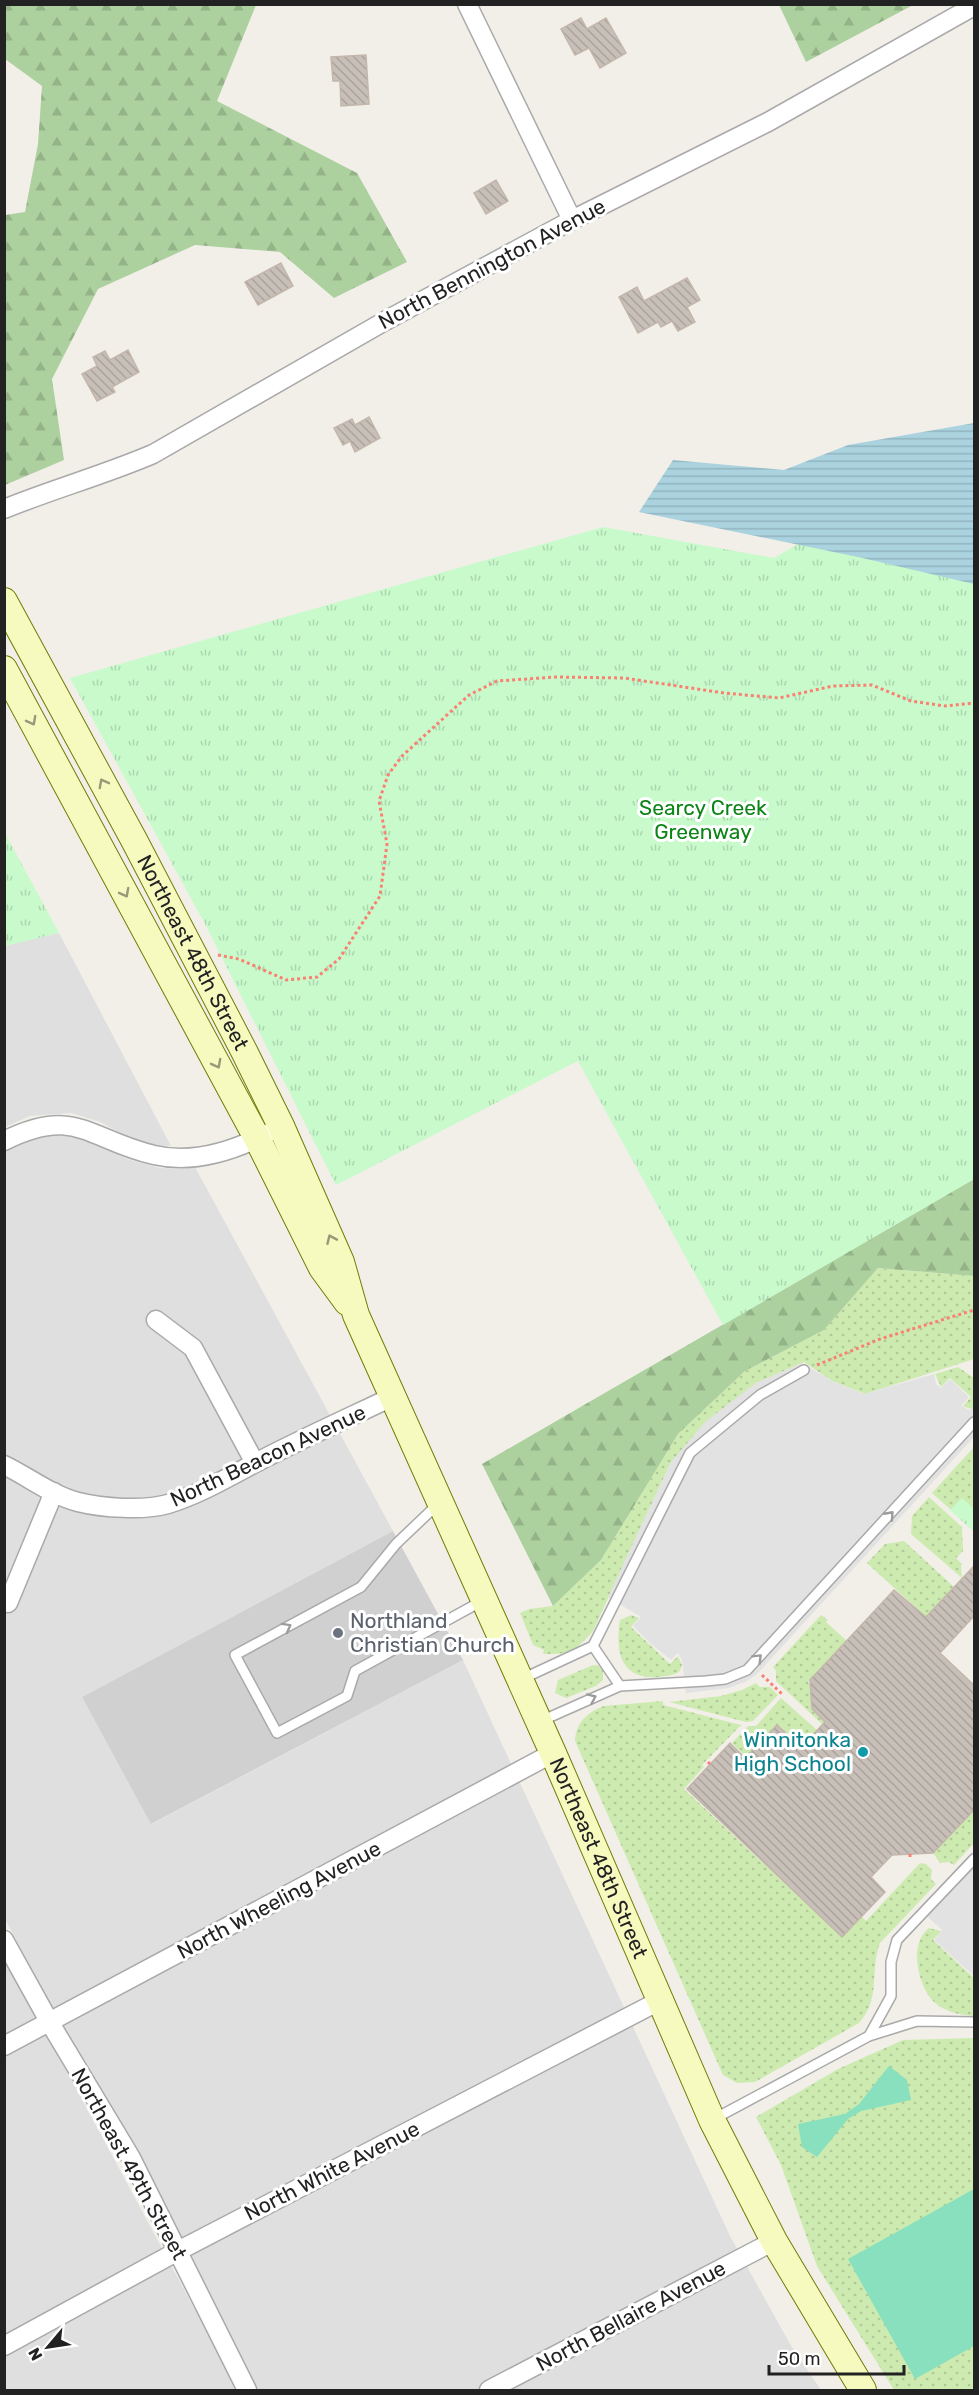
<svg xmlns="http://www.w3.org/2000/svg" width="979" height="2395" font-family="Rubik,sans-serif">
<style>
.residential{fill:#e0dfdf}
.religious{fill:#d0d0d0}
.grass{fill:url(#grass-dots)}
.forest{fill:url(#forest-firs)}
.park{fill:url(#park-tufts)}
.pitch{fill:#88e0be}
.parking{fill:#e2e2e2}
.water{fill:url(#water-rules)}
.building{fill:url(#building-back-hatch);stroke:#c4b6ab;stroke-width:1.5}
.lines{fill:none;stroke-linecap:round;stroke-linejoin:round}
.lane-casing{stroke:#a9a9a9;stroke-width:12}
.street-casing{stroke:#a9a9a9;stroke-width:21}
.secondary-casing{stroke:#707d05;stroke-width:28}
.path{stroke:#fa8072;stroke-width:3;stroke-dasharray:3 3;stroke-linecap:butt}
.lane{stroke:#fff;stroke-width:9}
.street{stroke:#fff;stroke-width:18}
.secondary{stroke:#f7fabf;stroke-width:26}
.oneway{stroke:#979978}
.oneway2{stroke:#9c9c9c}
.worship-dot{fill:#6b7280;stroke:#fff;stroke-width:2}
.culture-dot{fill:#0f9aa8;stroke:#fff;stroke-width:2}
.labels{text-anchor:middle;stroke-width:6;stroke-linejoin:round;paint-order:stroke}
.street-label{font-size:21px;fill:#222;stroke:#fff}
.park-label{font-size:21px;fill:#0c8416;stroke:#fff}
.worship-label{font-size:21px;fill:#5b616d;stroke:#fff;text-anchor:start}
.culture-label{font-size:21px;fill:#0d838f;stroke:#fff;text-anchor:end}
</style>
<defs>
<pattern id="grass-dots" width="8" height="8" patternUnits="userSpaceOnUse" patternTransform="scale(1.5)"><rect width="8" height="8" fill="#cdebb0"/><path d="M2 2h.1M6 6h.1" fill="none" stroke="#b0c997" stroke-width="1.8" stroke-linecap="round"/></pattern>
<pattern id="forest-firs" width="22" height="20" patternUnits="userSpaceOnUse" patternTransform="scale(1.5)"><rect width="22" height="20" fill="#add19e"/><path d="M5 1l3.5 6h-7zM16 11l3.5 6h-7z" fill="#95b388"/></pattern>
<pattern id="park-tufts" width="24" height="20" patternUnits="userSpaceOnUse" patternTransform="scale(1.5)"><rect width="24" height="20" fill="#c8facc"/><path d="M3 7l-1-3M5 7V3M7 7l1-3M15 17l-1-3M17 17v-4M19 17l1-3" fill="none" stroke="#acd6af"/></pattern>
<pattern id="water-rules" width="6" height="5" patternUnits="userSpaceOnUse" patternTransform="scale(1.5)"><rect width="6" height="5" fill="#aad3df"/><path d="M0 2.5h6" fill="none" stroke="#92b5bf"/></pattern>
<pattern id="building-back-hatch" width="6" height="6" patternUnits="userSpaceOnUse" patternTransform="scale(1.5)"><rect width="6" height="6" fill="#c7bfb8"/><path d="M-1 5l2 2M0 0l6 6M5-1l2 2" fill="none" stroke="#aba49e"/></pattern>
</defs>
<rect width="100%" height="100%" fill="#f2efe9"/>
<path class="residential" d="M59 933 171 1146 148 1144 126 1136 100 1122 71 1113 30 1116 5 1127 4 946Z
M61 1135 84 1138 130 1160 160 1168 180 1169 195 1167 393 1531 82 1697 152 1824 463 1660 730 2236 790 2344 821 2390H257L5 1919 4 1149 37 1137Z
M4 1957 55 2049 238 2390H5Z"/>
<path class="religious" d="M393 1531 463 1660 151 1824 82 1697Z"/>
<path class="grass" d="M878 1268 974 1276V1359L865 1394 832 1381 804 1362 756 1383 671 1462 593 1631C576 1650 570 1655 543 1654L544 1650 533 1645 520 1613 529 1609 553 1606 601 1560 678 1434 745 1371 824 1330Z
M958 1367 974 1378V1408L971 1409 963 1406 971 1397 950 1378 941 1387 935 1374Z
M974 1447V1509L962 1499 951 1510 932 1493Z
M929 1497 962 1527 963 1551 956 1558 962 1564 961 1566 962 1578 911 1534 912 1516Z
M904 1541 954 1587 926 1617 867 1563 885 1544Z
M631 1615 639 1618 631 1627 670 1664 678 1656 682 1665 680 1671C673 1676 666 1676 658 1677 620 1680 615 1651 620 1620Z
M821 1615 828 1620 826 1622 847 1641 808 1682 810 1684 812 1709 825 1722 823 1725 776 1681V1671L773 1667Z
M593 1665 599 1666 603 1670V1680L596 1686 566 1698 555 1693 558 1680Z
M756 1683 760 1687H770L778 1695 753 1721 746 1722 669 1702 721 1696 742 1690Z
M781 1698 817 1730 801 1747 777 1725 746 1757 732 1743 748 1726H756Z
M663 1701V1705L741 1725 702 1765 704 1767 684 1789 842 1937 862 1917 866 1921 920 1863 926 1864 932 1870 931 1879 936 1884 880 1943C869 1971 882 1997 859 2023L755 2082 737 2083 723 2075 575 1741C576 1723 587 1712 604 1706Z
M974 1809V1843L954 1865 949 1862 940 1863 933 1853Z
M929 1928 941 1931 933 1940 974 1978V2016C960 2015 945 2012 934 2002 918 1987 908 1943 929 1928Z
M974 2038V2390H894L817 2266 781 2165 756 2117 838 2069 903 2040Z"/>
<path class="forest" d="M5 4 256 5 217 101 357 173 407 262 334 298 280 252 195 245 98 289 52 379 64 460 5 485V215L25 212 38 144 42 86 5 59Z
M779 5H913L806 62Z
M974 1179V1276L878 1268 824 1330 745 1371 678 1434 601 1560 553 1606 482 1464Z"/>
<path class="park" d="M974 441V1179L723 1325 578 1061 336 1185 204 922 70 678 603 527 774 558Z
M5 833 59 933 5 946Z
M962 1498 974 1509V1532L950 1510Z"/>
<path class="pitch" d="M889 2066 907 2080 911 2100 861 2111 848 2119 817 2157 802 2147 798 2124 845 2114 859 2104Z
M974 2189V2346L915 2379 848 2259Z"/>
<path class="parking" d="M802 1363 832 1381 864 1394 934 1374 936 1384 941 1388 950 1379 969 1397 961 1406 969 1410 974 1408V1437L757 1674 745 1682 728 1688 686 1693 682 1660 678 1653 671 1660 651 1644 633 1626 641 1617 608 1597 671 1462 706 1421 756 1383Z
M974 1850V1976L934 1940 942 1930 919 1909Z"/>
<path class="water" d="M974 423V584L858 557 639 512 673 460 784 470 848 445Z"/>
<path class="building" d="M581 18 587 29 606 18 626 53 600 68 589 48 575 55 561 29Z
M366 55 369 104 341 106 340 81H333L331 57Z
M496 180 508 201 486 214 474 193Z
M281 263 293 286 258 305 245 282Z
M687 278 700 300 687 307 695 322 678 331 672 321 661 327 658 322 638 333 619 297 637 287 644 301Z
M128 350 139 372 112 387 115 392 97 401 82 374 97 366 93 357 105 351 110 360Z
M369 417 380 438 355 452 350 441 343 445 334 428 352 419 355 425Z
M975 1565V1615L940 1653 975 1686V1809L933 1853 892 1855 871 1877 885 1892 842 1937 687 1789 730 1743 745 1758 777 1725 801 1747 825 1722 812 1709 810 1680 894 1590 926 1617Z"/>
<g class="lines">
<defs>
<path id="lane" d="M439 1503 396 1544 361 1587 235 1655 277 1733 347 1696 355 1671 482 1601
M593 1646 620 1686
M522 1679 593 1646 690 1453 760 1395 804 1370
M541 1721 620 1686 706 1681 725 1679 747 1670 974 1422
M869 2036 891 1996V1962L897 1940 974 1859
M714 2119 869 2036 917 2021 974 2022"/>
<path id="street" d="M467 4 572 220
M4 509C53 489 104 475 153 454L385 321 572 220 768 122 974 6
M4 1141C76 1105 89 1140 154 1155 193 1164 231 1152 266 1134
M156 1320 193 1348 255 1463
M4 1465C29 1477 51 1495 78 1502 102 1508 144 1511 168 1504 201 1494 232 1475 263 1459 306 1437 350 1417 394 1396
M8 1603 54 1492
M4 1940 50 2023 131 2158 247 2390
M4 2046 553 1753
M4 2346 178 2251 661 2000
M489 2390 774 2241"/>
<g id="secondary">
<path id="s1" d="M4 601 134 840 244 1051 281 1126 341 1262 356 1315 553 1753 712 2120 774 2241 863 2390"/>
<path d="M4 669 257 1138 322 1268 347 1302"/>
</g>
</defs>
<use href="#lane" class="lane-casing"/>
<use href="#street" class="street-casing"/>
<use href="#secondary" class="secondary-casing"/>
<path class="path" d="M218 955 239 959 286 980 317 977 339 959 380 896 387 844 379 801 388 775 402 756 469 695 497 681 556 677 624 678 724 693 779 698 833 686 872 685 911 701 945 706 974 703
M817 1365 880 1339 974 1310
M762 1675 782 1694
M708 1762 710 1764
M910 1857V1854"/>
<use href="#lane" class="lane"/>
<use href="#street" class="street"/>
<use href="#secondary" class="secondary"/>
</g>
<defs><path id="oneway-chevron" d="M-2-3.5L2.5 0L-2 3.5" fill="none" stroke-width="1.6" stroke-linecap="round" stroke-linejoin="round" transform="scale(1.5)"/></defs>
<g class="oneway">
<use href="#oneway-chevron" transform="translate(32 721) rotate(62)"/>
<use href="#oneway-chevron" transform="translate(103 783) rotate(-118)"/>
<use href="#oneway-chevron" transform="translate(125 893) rotate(62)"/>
<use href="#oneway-chevron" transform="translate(217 1064) rotate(62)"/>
<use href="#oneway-chevron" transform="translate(331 1239) rotate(-114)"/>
</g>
<g class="oneway2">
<use href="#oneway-chevron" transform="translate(890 1515) rotate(-48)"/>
<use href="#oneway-chevron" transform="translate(287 1627) rotate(-29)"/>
<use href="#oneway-chevron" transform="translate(758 1658) rotate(-45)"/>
<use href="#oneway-chevron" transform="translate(592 1698) rotate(-24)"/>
</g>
<circle class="worship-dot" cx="338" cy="1633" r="6"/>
<circle class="culture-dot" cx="863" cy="1752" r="6"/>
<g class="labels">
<g class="street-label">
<text transform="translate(492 264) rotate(-28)" y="7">North Bennington Avenue</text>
<text dy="7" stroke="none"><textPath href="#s1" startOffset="399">Northeast 48th Street</textPath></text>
<text transform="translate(268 1456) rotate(-25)" y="7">North Beacon Avenue</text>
<text dy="7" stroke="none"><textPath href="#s1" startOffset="1392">Northeast 48th Street</textPath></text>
<text transform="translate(279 1900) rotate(-28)" y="7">North Wheeling Avenue</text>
<text transform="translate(129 2164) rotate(61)" y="7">Northeast 49th Street</text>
<text transform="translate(332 2171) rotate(-27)" y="7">North White Avenue</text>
<text transform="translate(631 2316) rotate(-28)" y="7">North Bellaire Avenue</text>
</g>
<g class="park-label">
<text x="703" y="815">Searcy Creek<tspan x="703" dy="24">Greenway</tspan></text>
</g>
<g class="worship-label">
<text x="350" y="1628">Northland<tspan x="350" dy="24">Christian Church</tspan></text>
</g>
<g class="culture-label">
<text x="851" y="1747">Winnitonka<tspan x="851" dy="24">High School</tspan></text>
</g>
</g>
<rect width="979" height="2395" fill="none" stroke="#222222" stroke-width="12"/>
<g transform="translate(48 2347) rotate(241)" stroke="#ffffff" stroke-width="4.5" paint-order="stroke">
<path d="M0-4.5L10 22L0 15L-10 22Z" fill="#222222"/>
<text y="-9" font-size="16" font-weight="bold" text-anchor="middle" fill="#222222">N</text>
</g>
<path d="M769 2365v9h135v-9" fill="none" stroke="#222222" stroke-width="3"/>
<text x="778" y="2365" font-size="18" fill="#222222" stroke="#ffffff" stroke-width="4.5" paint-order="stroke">50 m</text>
</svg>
